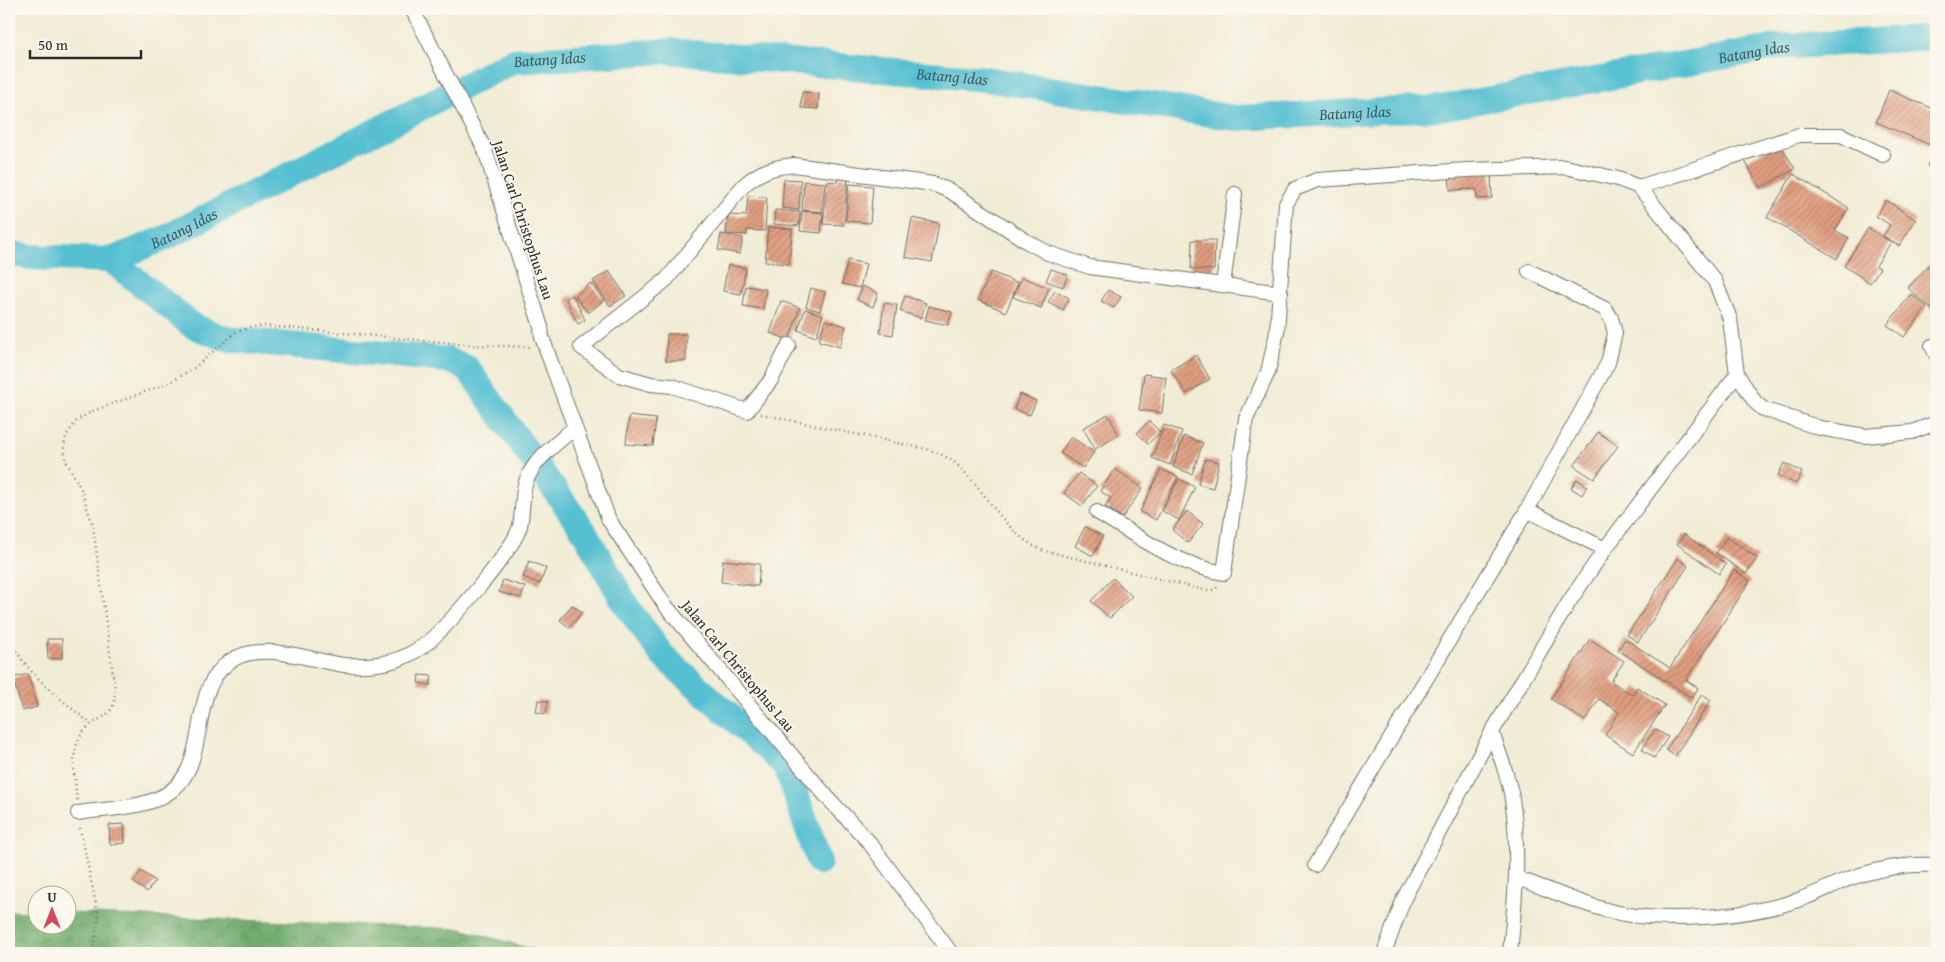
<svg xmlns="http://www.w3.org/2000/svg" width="1945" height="962" font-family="'Gentium Book Plus',serif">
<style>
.forest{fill:url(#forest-crowns);stroke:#4d6c4c}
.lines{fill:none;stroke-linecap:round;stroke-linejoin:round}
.river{stroke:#56c0d2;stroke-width:26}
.building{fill:url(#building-hatch)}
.minor-casing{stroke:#706f66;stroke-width:16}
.path{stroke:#706f66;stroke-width:2.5;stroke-dasharray:1 4;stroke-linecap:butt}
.minor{stroke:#fff;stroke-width:14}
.minor-bridge-casing{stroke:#706f66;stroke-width:16;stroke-linecap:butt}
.minor-bridge{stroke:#fff;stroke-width:14}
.labels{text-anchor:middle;stroke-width:4;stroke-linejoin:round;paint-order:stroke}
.street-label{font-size:15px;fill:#2b2b2b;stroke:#fbf7ec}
.water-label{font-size:16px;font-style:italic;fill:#3a5f65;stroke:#fbf7ec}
</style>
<defs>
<pattern id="forest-crowns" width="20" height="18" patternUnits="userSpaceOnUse" patternTransform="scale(1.25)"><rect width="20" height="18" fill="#6fac6d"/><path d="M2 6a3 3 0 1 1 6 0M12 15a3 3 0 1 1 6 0" fill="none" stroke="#5b8c5a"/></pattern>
<pattern id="building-hatch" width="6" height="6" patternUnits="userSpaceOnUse" patternTransform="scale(1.25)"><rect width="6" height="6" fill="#e09e80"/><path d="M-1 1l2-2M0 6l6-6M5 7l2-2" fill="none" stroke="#b68169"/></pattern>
</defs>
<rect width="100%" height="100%" fill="#fbf7ec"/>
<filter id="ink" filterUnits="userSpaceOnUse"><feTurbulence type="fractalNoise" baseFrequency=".02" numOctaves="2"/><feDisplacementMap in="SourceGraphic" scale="10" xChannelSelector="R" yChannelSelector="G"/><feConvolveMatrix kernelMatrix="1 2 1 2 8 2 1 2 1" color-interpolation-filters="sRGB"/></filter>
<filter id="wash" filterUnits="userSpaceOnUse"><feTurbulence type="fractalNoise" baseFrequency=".0096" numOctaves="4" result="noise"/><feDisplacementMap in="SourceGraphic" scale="20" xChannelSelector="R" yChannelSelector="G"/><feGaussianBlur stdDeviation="1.12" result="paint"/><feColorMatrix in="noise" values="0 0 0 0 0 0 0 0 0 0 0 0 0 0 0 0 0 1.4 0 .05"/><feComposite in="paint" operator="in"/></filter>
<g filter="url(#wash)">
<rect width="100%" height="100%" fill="#f1ecd5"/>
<path class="forest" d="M9 911 37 912 38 924H68V913L461 929 545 953H9Z"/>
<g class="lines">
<g class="river">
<path id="s1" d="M9 253 30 257 111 260 165 238 513 61 669 51 985 79 1236 118 1440 108 1777 47 1936 37"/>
<path d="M111 260 193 326 226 339 448 360 467 368 584 531 626 605 662 655 786 766 819 862"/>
</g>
</g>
<g id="blocks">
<path class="building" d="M1889 90 1936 110V170L1927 166 1935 147 1876 122Z
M802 92 819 93 818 109 801 108Z
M1779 142 1795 169 1760 188 1745 161Z
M1491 172 1492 198 1477 199 1476 189 1450 190 1449 174Z
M1793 174 1849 208 1835 230 1849 238 1837 259 1767 217Z
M838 177 848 178 844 225 823 224 827 181 837 182Z
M784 179 801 180 799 210 782 208Z
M804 181 825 183 822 212 802 210Z
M849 184 873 186 870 223 846 221Z
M748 196 767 197 765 231 747 230V235L726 234 728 215 746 216Z
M1886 200 1916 220 1899 246 1883 236 1890 225 1876 216Z
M775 210 800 212 799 226 774 224Z
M802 211 823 213 821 233 800 231Z
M912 218 939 223 932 262 905 257Z
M768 227 792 229 789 264 765 262Z
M1868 228 1891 242 1876 266 1880 268 1870 283 1844 266Z
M721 234 743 238 740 254 718 250Z
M1192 240H1215L1214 270 1191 269Z
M1936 257V313L1908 288Z
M848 260 866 264 860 288 842 284Z
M728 265 746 268 741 294 723 291Z
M1051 269 1068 275 1063 287 1046 281Z
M609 271 626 296 610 306 593 281Z
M991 272 1018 283 1006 312 978 300Z
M1022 277 1049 288 1041 308 1013 297Z
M590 283 604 300 588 313 575 296Z
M746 286 766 289 763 309 743 306Z
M863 286 878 293 873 307 857 300Z
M811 288 825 292 820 311 806 307Z
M1108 290 1121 297 1114 308 1101 301Z
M1055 291 1069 298 1063 310 1048 302Z
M1911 294 1927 307 1904 337 1887 325Z
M573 295 585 320 578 324 565 298Z
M905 296 926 303 921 318 900 311Z
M781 301 800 308 789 340 770 333Z
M884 303 897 305 893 335 880 333Z
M929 306 952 312 948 325 925 320Z
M805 309 823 315 816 337 798 330Z
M825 320 846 326 840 347 819 341Z
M667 334H686V361H666Z
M1196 355 1210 379 1186 394 1171 370Z
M1144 374 1166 377 1162 413 1139 410Z
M1020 394 1036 401 1030 415 1014 409Z
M1108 414 1119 435 1095 449 1083 428Z
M629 416 656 419 653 446 626 444Z
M1149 421 1160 432 1148 444 1137 433Z
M1164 425 1182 431 1170 465 1152 458Z
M1598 432 1618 446 1594 479 1574 466Z
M1184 436 1203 443 1192 474 1173 467Z
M1071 437 1094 452 1083 468 1060 453Z
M1205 459 1219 462 1213 488 1198 484Z
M1784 463 1802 472 1796 484 1778 475Z
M1115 469 1143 488 1122 518 1105 506 1111 498 1100 491Z
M1161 469 1178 477 1156 520 1140 512Z
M1079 473 1097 486 1082 506 1064 493Z
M1179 479 1195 487 1179 520 1162 511Z
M1577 479 1587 486 1582 495 1571 488Z
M1187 511 1203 524 1188 543 1172 530Z
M1085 527 1103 536 1093 556 1075 546Z
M1684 534 1726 564 1719 574 1677 544Z
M1727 537 1757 558 1746 574 1716 553Z
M1678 558 1688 566 1638 642 1627 635Z
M723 560 760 564 758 586 721 582Z
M529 561 546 568 540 584 523 577Z
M1734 570 1750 581 1686 680 1698 688 1692 698 1618 650 1625 639 1670 668Z
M1113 578 1132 596 1110 618 1091 601Z
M503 580 525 587 521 598 499 592Z
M572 605 582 612 570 628 560 620Z
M47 639H62V658L48 659Z
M1590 639 1624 661 1611 681 1632 695 1637 687 1665 705 1633 753 1605 735 1619 712 1599 699 1585 721 1551 699Z
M28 674 37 707 22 711 13 678Z
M419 675 432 676 430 685 418 683Z
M1702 694 1711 700 1675 756 1666 750Z
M538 700 548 701 546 714 536 712Z
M1655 729 1668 737 1654 758 1642 749Z
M124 824 125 843 110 845 109 825Z
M141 871 155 881 147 892 133 882Z"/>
</g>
</g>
<g filter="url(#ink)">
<use href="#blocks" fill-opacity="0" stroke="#706f66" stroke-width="1"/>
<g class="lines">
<defs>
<path id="minor" d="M412 9 485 150 541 327 542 337
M1639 187 1799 135H1841L1883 155
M1529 271 1605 309 1611 318 1615 333 1608 363 1527 510 1605 549
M1223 285 1235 194
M789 345 771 380 747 411 672 386 651 384 619 375 581 347 666 280 744 185C760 171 773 167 794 165L933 184 950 191 1026 241 1048 253 1090 267 1281 293
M1932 346 1936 354
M553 368 609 520 665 605 827 797 869 842 951 953
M1097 512C1138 536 1176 565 1224 573L1246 419 1268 372 1277 332 1286 204 1295 189 1317 180 1467 170 1565 167 1618 179 1639 187 1715 281 1730 319 1737 374 1755 402 1763 409 1820 428 1865 436 1912 432 1936 423
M1492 732C1499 754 1509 777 1512 799 1520 851 1515 902 1510 953
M78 813C103 809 133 809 157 799 217 774 183 695 229 662 261 639 310 661 344 665 362 666 380 665 396 660 405 657 416 651 423 646 445 630 514 550 520 526 524 507 520 488 531 471 541 454 560 441 574 428
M1315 865 1527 510
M1517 878C1548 889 1582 905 1614 912 1666 924 1751 917 1801 899 1816 894 1829 887 1843 881 1871 870 1906 863 1936 865
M1384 953 1404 898 1492 732 1569 602 1605 549 1737 374"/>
</defs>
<use href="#minor" class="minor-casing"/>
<path class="path" d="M761 414 926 449C936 452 946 456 954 462 986 489 1003 533 1042 550L1204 590H1214L1219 586
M9 638C26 674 61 699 91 724
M77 800C75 779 70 756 80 737 94 712 115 725 115 690L93 526 81 489 66 461 64 448 66 436 77 420 93 411 169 383 194 368 236 332 250 327 267 326 473 345 531 347
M80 828 99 919 92 953"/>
<use href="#minor" class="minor"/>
<defs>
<path id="minor-bridge" d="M542 337 553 368"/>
</defs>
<use href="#minor-bridge" class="minor-bridge-casing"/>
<use href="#minor-bridge" class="minor-bridge"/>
</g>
</g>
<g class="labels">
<g class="street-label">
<text transform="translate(523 220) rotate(72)" y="5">Jalan Carl Christophus Lau</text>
<text transform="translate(738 666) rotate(50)" y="5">Jalan Carl Christophus Lau</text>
</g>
<g class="water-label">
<text dy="6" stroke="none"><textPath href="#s1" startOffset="1802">Batang Idas</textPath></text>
<text dy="6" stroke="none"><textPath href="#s1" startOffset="588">Batang Idas</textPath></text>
<text dy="6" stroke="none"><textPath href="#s1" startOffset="992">Batang Idas</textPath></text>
<text dy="6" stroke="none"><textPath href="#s1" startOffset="1398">Batang Idas</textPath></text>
<text dy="6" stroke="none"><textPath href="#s1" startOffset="182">Batang Idas</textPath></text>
</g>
</g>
<rect width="1945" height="962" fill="none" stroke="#fbf7ec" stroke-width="30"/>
<g transform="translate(52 910)"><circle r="24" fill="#fbf7ec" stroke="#a8a59f"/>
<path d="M0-4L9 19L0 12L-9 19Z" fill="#d1495b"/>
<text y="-8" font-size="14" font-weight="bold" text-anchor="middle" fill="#2b2b2b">U</text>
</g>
<path d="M30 50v8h111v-8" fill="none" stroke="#2b2b2b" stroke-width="2.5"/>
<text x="38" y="50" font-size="15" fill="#2b2b2b" stroke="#fbf7ec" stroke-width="4" paint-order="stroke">50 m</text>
</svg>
